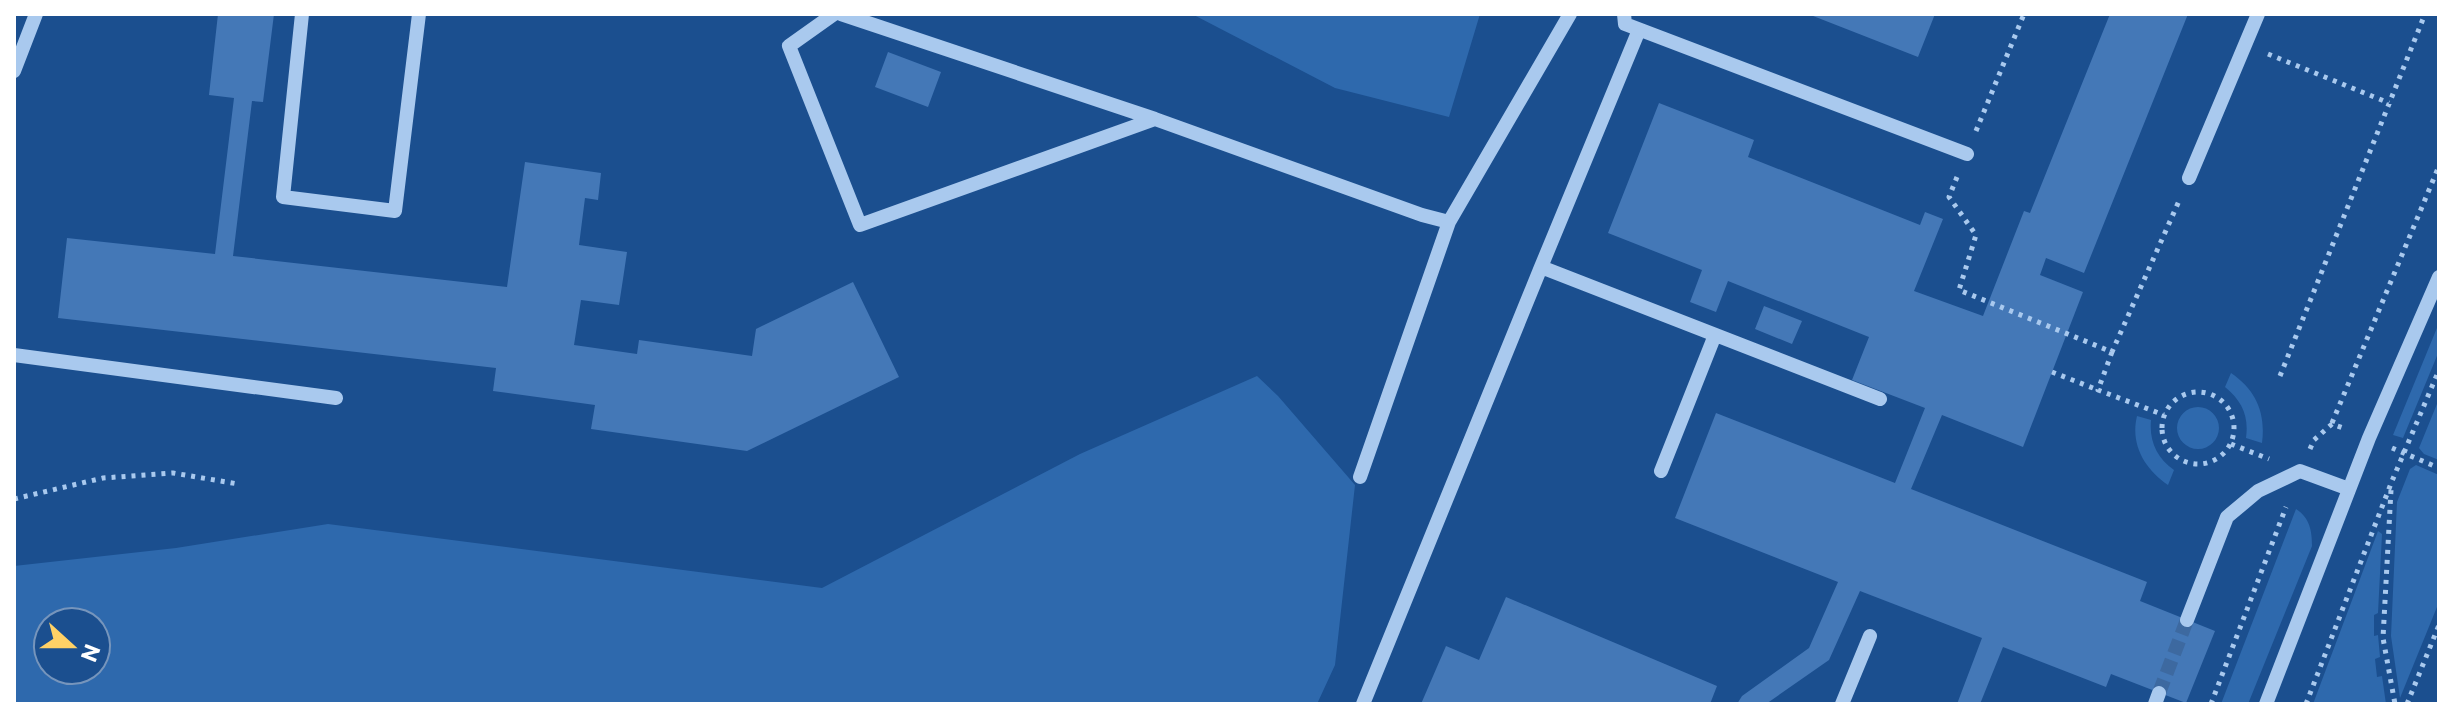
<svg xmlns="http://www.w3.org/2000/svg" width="2453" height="718" font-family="Commissioner,sans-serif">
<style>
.green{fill:#2e69ad;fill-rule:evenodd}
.building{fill:#4478b7}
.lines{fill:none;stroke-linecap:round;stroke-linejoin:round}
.minor-tunnel{stroke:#3d69a0;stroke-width:14;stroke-dasharray:14 7;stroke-linecap:butt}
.path{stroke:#a9c9ee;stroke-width:5;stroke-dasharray:4 6;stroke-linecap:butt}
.minor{stroke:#a9c9ee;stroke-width:14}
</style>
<rect width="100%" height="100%" fill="#1b4f8f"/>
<path class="green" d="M1192 14H1480L1449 117 1335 88Z
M2439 323V351L2403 438 2393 435Z
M2231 373C2256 390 2266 413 2262 443L2246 438C2249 416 2242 401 2225 387Z
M1257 376 1278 396 1355 485 1335 665 1317 704H14V566L176 548 328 524 822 588 1080 454ZM96 622V670H48V622Z
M2439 399V460L2424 454 2419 448Z
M2177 428a21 21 0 1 1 42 0a21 21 0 1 1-42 0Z
M2137 416 2151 420C2149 441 2157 458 2174 470L2168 485C2145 469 2130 445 2137 416Z
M2416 465 2439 475V602L2400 698 2391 636 2397 502 2410 469Z
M2296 509C2310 518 2312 531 2312 546L2248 704H2221Z
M2378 531 2382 534 2378 613 2374 615V636L2378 635 2380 657 2375 659 2377 677 2382 676 2386 704H2313Z"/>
<path class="building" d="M218 14H274L263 102 252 101 233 256 507 287 525 162 601 173 598 200 585 198 579 245 627 252 623 279 619 305 581 300 574 345 637 354 639 340 752 356 756 329 853 282 899 377 747 451 591 429 595 405 493 391 496 368 58 318 67 238 215 254 234 98 209 95Z
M1808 14H1935L1918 57Z
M2110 14H2188L2084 273 2046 258 2040 275 2083 292 2023 447 1942 415 1911 489 2147 582 2140 601 2215 631 2186 703 2111 674 2106 687 2003 647 1980 704H1957L1982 638 1860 591 1829 660 1766 704H1737L1742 696 1809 648 1838 582 1675 518 1716 413 1895 483 1925 408 1852 380 1869 337 1728 281 1716 312 1690 302 1702 270 1608 233 1659 103 1754 140 1748 157 1920 225 1925 212 1943 219 1914 291 1983 316 2024 211 2030 213Z
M888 52 941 72 928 107 875 87Z
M1764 306 1802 321 1792 344 1755 329Z
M1506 597 1717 686 1710 704H1421L1446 646 1479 660Z"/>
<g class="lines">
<path class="minor-tunnel" d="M2159 693 2187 620"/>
<path class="path" d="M2268 54 2389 103
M1976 131 2024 14
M1957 177 1949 197 1976 235 1959 290 2112 352 2179 201
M2112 352 2098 390 2164 415
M2052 372 2098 390
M2280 376 2425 14
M2162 428a36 36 0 1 1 72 0a36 36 0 1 1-72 0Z
M2332 423 2439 166
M2231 444 2269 459
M2392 448 2439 468
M2310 449 2314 440 2332 424 2346 429
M2391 490 2383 638 2395 704
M14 499 103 478 173 473 238 484
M2211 704 2286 507
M2306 704 2392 481 2439 370
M2407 704 2439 625"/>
<path class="minor" d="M302 14 283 197 395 211 419 14
M834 14 789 46 860 225 1155 119
M841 14 1155 119 1422 215 1449 222
M1624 14 1625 24 1967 154
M14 71 36 14
M2189 178 2258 14
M1541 267 1639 30
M14 355 336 398
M1661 471 1715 335
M1360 477 1449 222 1570 14
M2187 620 2227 517 2258 491 2300 471 2349 489
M1363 704 1541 267 1880 399
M1842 704 1870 636
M2155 704 2159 693
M2266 704 2369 438 2439 277"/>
</g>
<rect width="2453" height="718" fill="none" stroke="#ffffff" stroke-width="32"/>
<g transform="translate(72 646) rotate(111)"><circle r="38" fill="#1b4f8f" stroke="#7695bc" stroke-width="2"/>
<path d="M0-6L14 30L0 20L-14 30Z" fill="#ffd166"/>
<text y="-12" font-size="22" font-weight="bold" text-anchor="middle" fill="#ffffff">N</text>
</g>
</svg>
